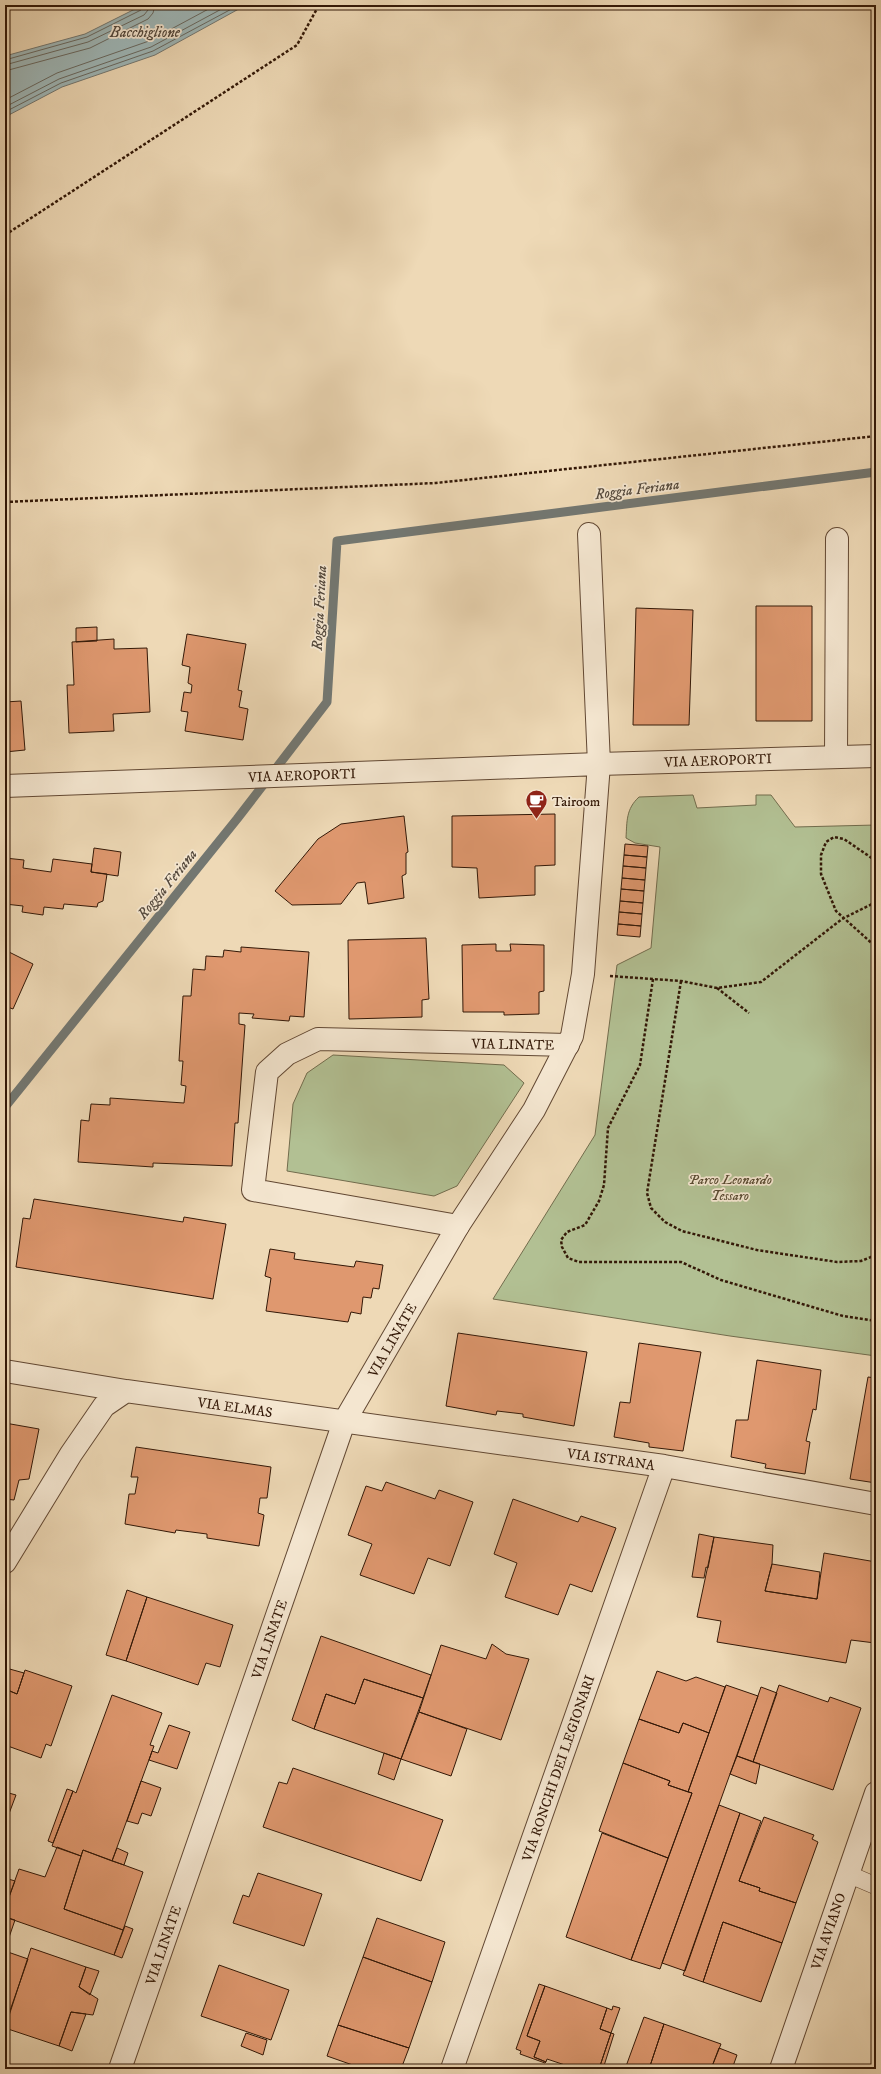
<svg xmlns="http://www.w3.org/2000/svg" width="881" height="2074" font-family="'IM FELL DW Pica',serif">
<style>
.green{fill:#b2c093;stroke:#726c4d}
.water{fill:#9eb7b8;stroke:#737771}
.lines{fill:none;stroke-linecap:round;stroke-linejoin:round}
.shore{stroke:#686860;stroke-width:1}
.stream{stroke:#737771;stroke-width:9}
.building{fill:#df986f;stroke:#331807}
.service-casing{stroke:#624833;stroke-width:18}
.minor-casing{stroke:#624833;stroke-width:24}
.tertiary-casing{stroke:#624833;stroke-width:24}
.path{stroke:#331807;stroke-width:2.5;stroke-dasharray:3 2;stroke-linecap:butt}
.service{stroke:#f4e6d0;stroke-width:17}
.minor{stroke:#f4e6d0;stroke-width:22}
.tertiary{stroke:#f4e6d0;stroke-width:22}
.labels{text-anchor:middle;stroke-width:3.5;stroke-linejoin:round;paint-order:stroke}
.street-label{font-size:14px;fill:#331807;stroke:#f4e6d0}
.poi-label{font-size:14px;fill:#331807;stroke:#f4e6d0;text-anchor:start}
.park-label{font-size:14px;font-style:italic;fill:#594a31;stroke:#f4e6d0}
.water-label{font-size:15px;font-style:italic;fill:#53483c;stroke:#f4e6d0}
</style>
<rect width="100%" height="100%" fill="#eed9b6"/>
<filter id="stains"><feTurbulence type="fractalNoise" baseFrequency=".005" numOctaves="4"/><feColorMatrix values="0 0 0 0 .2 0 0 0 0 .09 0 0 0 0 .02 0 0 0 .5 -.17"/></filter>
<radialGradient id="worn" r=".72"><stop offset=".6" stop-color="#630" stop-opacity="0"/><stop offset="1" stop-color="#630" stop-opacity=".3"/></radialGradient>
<path class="green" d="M693 795 697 808 756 805V795H771L795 827 876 825V1356L730 1336 493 1299 595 1135 617 965 651 948 660 847 635 843 626 838C627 821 626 809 639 797Z
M333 1055 504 1065 524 1083 457 1186 434 1196 287 1171 293 1104 307 1073Z"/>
<path class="water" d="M143 5H246L155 55 62 87 5 117V56L85 34Z"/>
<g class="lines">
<path class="shore" d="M5 60 87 37 141 10 144 5
M5 65 88 42 144 15 148 10 149 5
M5 71 90 48 148 19 153 13 155 5
M5 100 57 73 149 41 216 5
M5 107 59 79 151 47 229 5
M5 112 61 83 153 51 239 5"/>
<path class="stream" d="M5 1107 237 819 327 702 337 541 876 472"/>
</g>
<path class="building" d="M874 564H876V582Z
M756 606H812V721H756Z
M636 608 693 610 689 725H633Z
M97 627V641L76 642V628Z
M187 634 246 644 238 690 242 691 239 707 248 709 243 740 185 731 188 712 181 711 184 692 191 693 192 685 188 683 190 667 182 665Z
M114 639V649L147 648 150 712 113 714 114 731 69 733 67 685H74L72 642Z
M873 666H876V720H872Z
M21 701 25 750 5 752V702Z
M555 814V865L535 866V895L479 898 477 868 452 867V816Z
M404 816 408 852 406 853V874L402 876 404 898 368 904 365 882 357 883 341 904 292 905 275 891 318 839 341 824Z
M625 844 648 846 647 857 624 855Z
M94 848 121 852 118 876 91 872Z
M624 855 647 857 646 868 623 866Z
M5 858 24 860 23 868 51 872 53 859 92 864 91 872 107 874 103 901 98 903 97 907 64 904 63 909 44 907 43 915 22 912 23 906 5 904Z
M623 866 646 868 645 880 622 878Z
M622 878 645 880 644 891 621 889Z
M621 889 644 891 643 903 620 901Z
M620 901 643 903 642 914 619 912Z
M619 912 642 914 641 926 618 924Z
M618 924 641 926 640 937 617 935Z
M426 938 429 999 422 1000V1017L349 1019 348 940Z
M496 944V951H511L510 944 544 945V991L539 992V1014L504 1015V1012H463L462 945Z
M241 947 309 952 304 1017 290 1016 289 1021 252 1018 254 1014 239 1013V1024L245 1025 238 1123H235L232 1166 153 1163V1167L78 1162 81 1120 89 1121 91 1104 110 1105V1098L184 1103 186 1086 181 1085 183 1061H179L183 996H191L193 969 205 970 206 956 223 957 224 950 241 952Z
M5 950 33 964 13 1009 5 1006Z
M34 1199 183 1222 184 1217 226 1224 213 1299 16 1267 23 1218 30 1219Z
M270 1249 295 1253 294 1259 354 1267 356 1261 383 1265 379 1289 373 1288 371 1298 363 1297 361 1314 351 1312 348 1322 266 1311 271 1278 265 1276Z
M458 1333 587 1352 574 1426 523 1417V1414L497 1411 496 1415 446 1406Z
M639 1343 701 1352 683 1451 649 1447V1443L614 1437 620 1402 630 1403Z
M757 1360 821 1370 816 1410 813 1409 806 1441 810 1442 805 1474 765 1468 766 1464 731 1457 736 1420H748Z
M868 1377 876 1378V1483L850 1479Z
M5 1423 39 1429 29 1479 19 1480 14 1500 5 1499Z
M136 1447 271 1467 267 1498H260L258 1513 264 1515 259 1546 207 1538V1534L176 1530 175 1533 125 1524 129 1494H135L138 1477H131Z
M386 1482 435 1499 439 1490 473 1502 450 1566 428 1558 414 1594 360 1575 372 1544 348 1535 366 1486 382 1491Z
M513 1499 578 1522 581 1516 616 1528 592 1592 570 1584 558 1615 505 1597 517 1563 494 1554Z
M699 1534 714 1537 708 1568 706 1567 704 1578 692 1577Z
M714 1537 773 1545 772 1564 765 1591 817 1599 824 1553 876 1562 873 1588H876L875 1643 851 1640 846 1663 717 1642 721 1621 697 1617Z
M772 1564 820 1572 817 1599 765 1591Z
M876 1572V1588H873Z
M127 1590 147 1597 126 1661 106 1655Z
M147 1597 233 1625 220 1667 206 1663 198 1685 126 1661Z
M321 1636 431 1675 423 1698 364 1679 355 1704 326 1694 314 1729 292 1720Z
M492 1644 506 1654 529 1659 501 1740 419 1712 441 1645 486 1659Z
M6 1668 24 1673 17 1694 5 1689Z
M25 1670 72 1686 51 1746 46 1744 41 1758 5 1745V1689L17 1694Z
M657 1671 686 1681 696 1677 725 1687 709 1733 683 1723 679 1733 639 1719Z
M364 1679 423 1698 401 1759 314 1729 326 1694 355 1704Z
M726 1685 758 1696 660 1969 631 1960 692 1793 688 1792Z
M779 1685 828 1702 830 1697 861 1708 833 1790 753 1762Z
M761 1687 777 1693 753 1762 737 1756Z
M112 1695 162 1713 150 1745 154 1746 112 1861 83 1850 81 1856 52 1846 73 1791 76 1793Z
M419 1712 467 1729 451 1776 401 1759Z
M639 1719 679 1733 683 1723 709 1733 688 1792 668 1785 670 1781 623 1763Z
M169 1725 190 1732 177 1769 149 1760 152 1751 158 1753Z
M384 1753 401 1759 394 1780 378 1774Z
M737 1756 760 1764 756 1784 730 1774Z
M623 1763 670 1781 668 1785 692 1793 668 1858 599 1831Z
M293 1768 443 1820 421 1881 263 1827 279 1782 287 1784Z
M141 1781 161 1788 151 1816 142 1813 138 1824 127 1821Z
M67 1789 73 1791 53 1843 48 1841Z
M5 1792 16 1795 7 1819 5 1818Z
M719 1805 740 1813 685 1971 662 1963Z
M740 1813 761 1821 739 1881 760 1888 759 1891 796 1903 782 1943 723 1922 703 1982 683 1975Z
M764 1817 814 1835 812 1839 818 1842 796 1903 759 1891 760 1888 739 1881Z
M602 1833 668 1858 631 1960 566 1937Z
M57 1847 81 1856 64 1909 123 1930 114 1955 5 1917V1908L19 1869 45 1877Z
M117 1848 128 1853 124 1865 112 1861Z
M83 1850 143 1872 123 1930 64 1909Z
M258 1873 322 1894 304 1946 233 1923 243 1895 249 1897Z
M5 1878 15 1881 5 1908Z
M5 1917 15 1920 5 1949Z
M377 1918 445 1942 432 1982 363 1957Z
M723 1922 782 1943 761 2002 703 1982Z
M125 1926 133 1929 122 1958 114 1955Z
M31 1948 86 1967 79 1987 98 1999 93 2015 71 2012 59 2046 5 2028Z
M5 1951 28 1959 5 2025Z
M363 1957 432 1982 409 2048 338 2025Z
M219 1965 289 1990 271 2040 201 2016Z
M86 1967 99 1971 90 1995 79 1987Z
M539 1984 545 1986 527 2036 540 2041 534 2057 546 2062 545 2063 520 2054 521 2051 516 2049Z
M545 1986 607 2008 600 2029 611 2033 599 2069H577L547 2059 546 2062 534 2057 540 2041 527 2036Z
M613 2006 620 2008 611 2033 600 2029 607 2008 612 2010Z
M71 2012 86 2014 72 2051 59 2046Z
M644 2017 664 2024 649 2069H625Z
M664 2024 721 2044 711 2069H649Z
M338 2025 409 2048 401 2069H364L327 2056Z
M246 2033 267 2040 263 2055 241 2046Z
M611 2033 614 2034 603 2069H599Z
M719 2048 737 2055 732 2069H711Z"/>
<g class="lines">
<defs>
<path id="service" d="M848 1874 876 1886"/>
<path id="minor" d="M589 534 599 764 876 756
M836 756 837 539
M458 1226 253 1190 267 1072 287 1054 318 1039 568 1045
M5 1371 126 1391 664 1466 876 1504
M5 1562 71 1454 104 1406 126 1391
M452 2069 664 1466
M781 2069 876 1793"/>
<path id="tertiary" d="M5 786 599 764 583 974 572 1036 534 1110 458 1226 344 1422 120 2069"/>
</defs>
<use href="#service" class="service-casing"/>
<use href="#minor" class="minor-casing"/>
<use href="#tertiary" class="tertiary-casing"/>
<path class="path" d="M5 235 297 45 319 5
M5 502 436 483 876 436
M876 861 844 839 834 837 826 842 821 855V874L836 911 876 947
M610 976 681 981 717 988 761 982 842 919 876 902
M653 979 640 1065 608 1128 604 1185 599 1201 585 1225 567 1232 561 1240 562 1247 568 1258 579 1262H681L721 1280 775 1296 843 1316 876 1321
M681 981 647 1193 651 1208 665 1222 682 1231 757 1250 837 1262 861 1261 876 1255
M717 988 749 1013"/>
<use href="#service" class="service"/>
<use href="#minor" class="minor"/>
<use href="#tertiary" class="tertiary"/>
</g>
<defs>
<symbol id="cafe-pin" viewBox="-11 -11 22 30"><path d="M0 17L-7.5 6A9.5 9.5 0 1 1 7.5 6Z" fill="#8f2418" stroke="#f4e6d0"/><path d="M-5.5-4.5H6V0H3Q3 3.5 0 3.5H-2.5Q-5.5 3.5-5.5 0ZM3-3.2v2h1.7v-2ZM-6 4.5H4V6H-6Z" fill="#fff"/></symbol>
</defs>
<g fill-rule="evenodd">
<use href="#cafe-pin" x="524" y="788" width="25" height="34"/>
</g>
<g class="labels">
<g class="street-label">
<text transform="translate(718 760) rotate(-2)" y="5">VIA AEROPORTI</text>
<text transform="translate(302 775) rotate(-2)" y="5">VIA AEROPORTI</text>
<text transform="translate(513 1044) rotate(1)" y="5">VIA LINATE</text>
<text transform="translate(392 1340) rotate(-60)" y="5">VIA LINATE</text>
<text transform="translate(235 1407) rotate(8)" y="5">VIA ELMAS</text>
<text transform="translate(611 1459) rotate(8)" y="5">VIA ISTRANA</text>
<text transform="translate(269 1639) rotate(-71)" y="5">VIA LINATE</text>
<text transform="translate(558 1768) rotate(-71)" y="5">VIA RONCHI DEI LEGIONARI</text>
<text transform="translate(828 1931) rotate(-71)" y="5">VIA AVIANO</text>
<text transform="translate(163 1945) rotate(-71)" y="5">VIA LINATE</text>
</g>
<g class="poi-label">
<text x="552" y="806">Tairoom</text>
</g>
<g class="park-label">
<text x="730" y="1184">Parco Leonardo<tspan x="730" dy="16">Tessaro</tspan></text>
</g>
<g class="water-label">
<text x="145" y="37">Bacchiglione</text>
<text transform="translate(637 489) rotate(-7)" y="5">Roggia Feriana</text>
<text transform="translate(319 608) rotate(-87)" y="5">Roggia Feriana</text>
<text transform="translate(167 884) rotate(-51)" y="5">Roggia Feriana</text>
</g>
</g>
<rect width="881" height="2074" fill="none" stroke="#eed9b6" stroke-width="20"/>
<rect x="6" y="6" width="869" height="2062" fill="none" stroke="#331807" stroke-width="2"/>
<rect x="10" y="10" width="861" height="2054" fill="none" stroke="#331807"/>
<rect width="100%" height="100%" filter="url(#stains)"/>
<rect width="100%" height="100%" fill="url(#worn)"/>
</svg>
